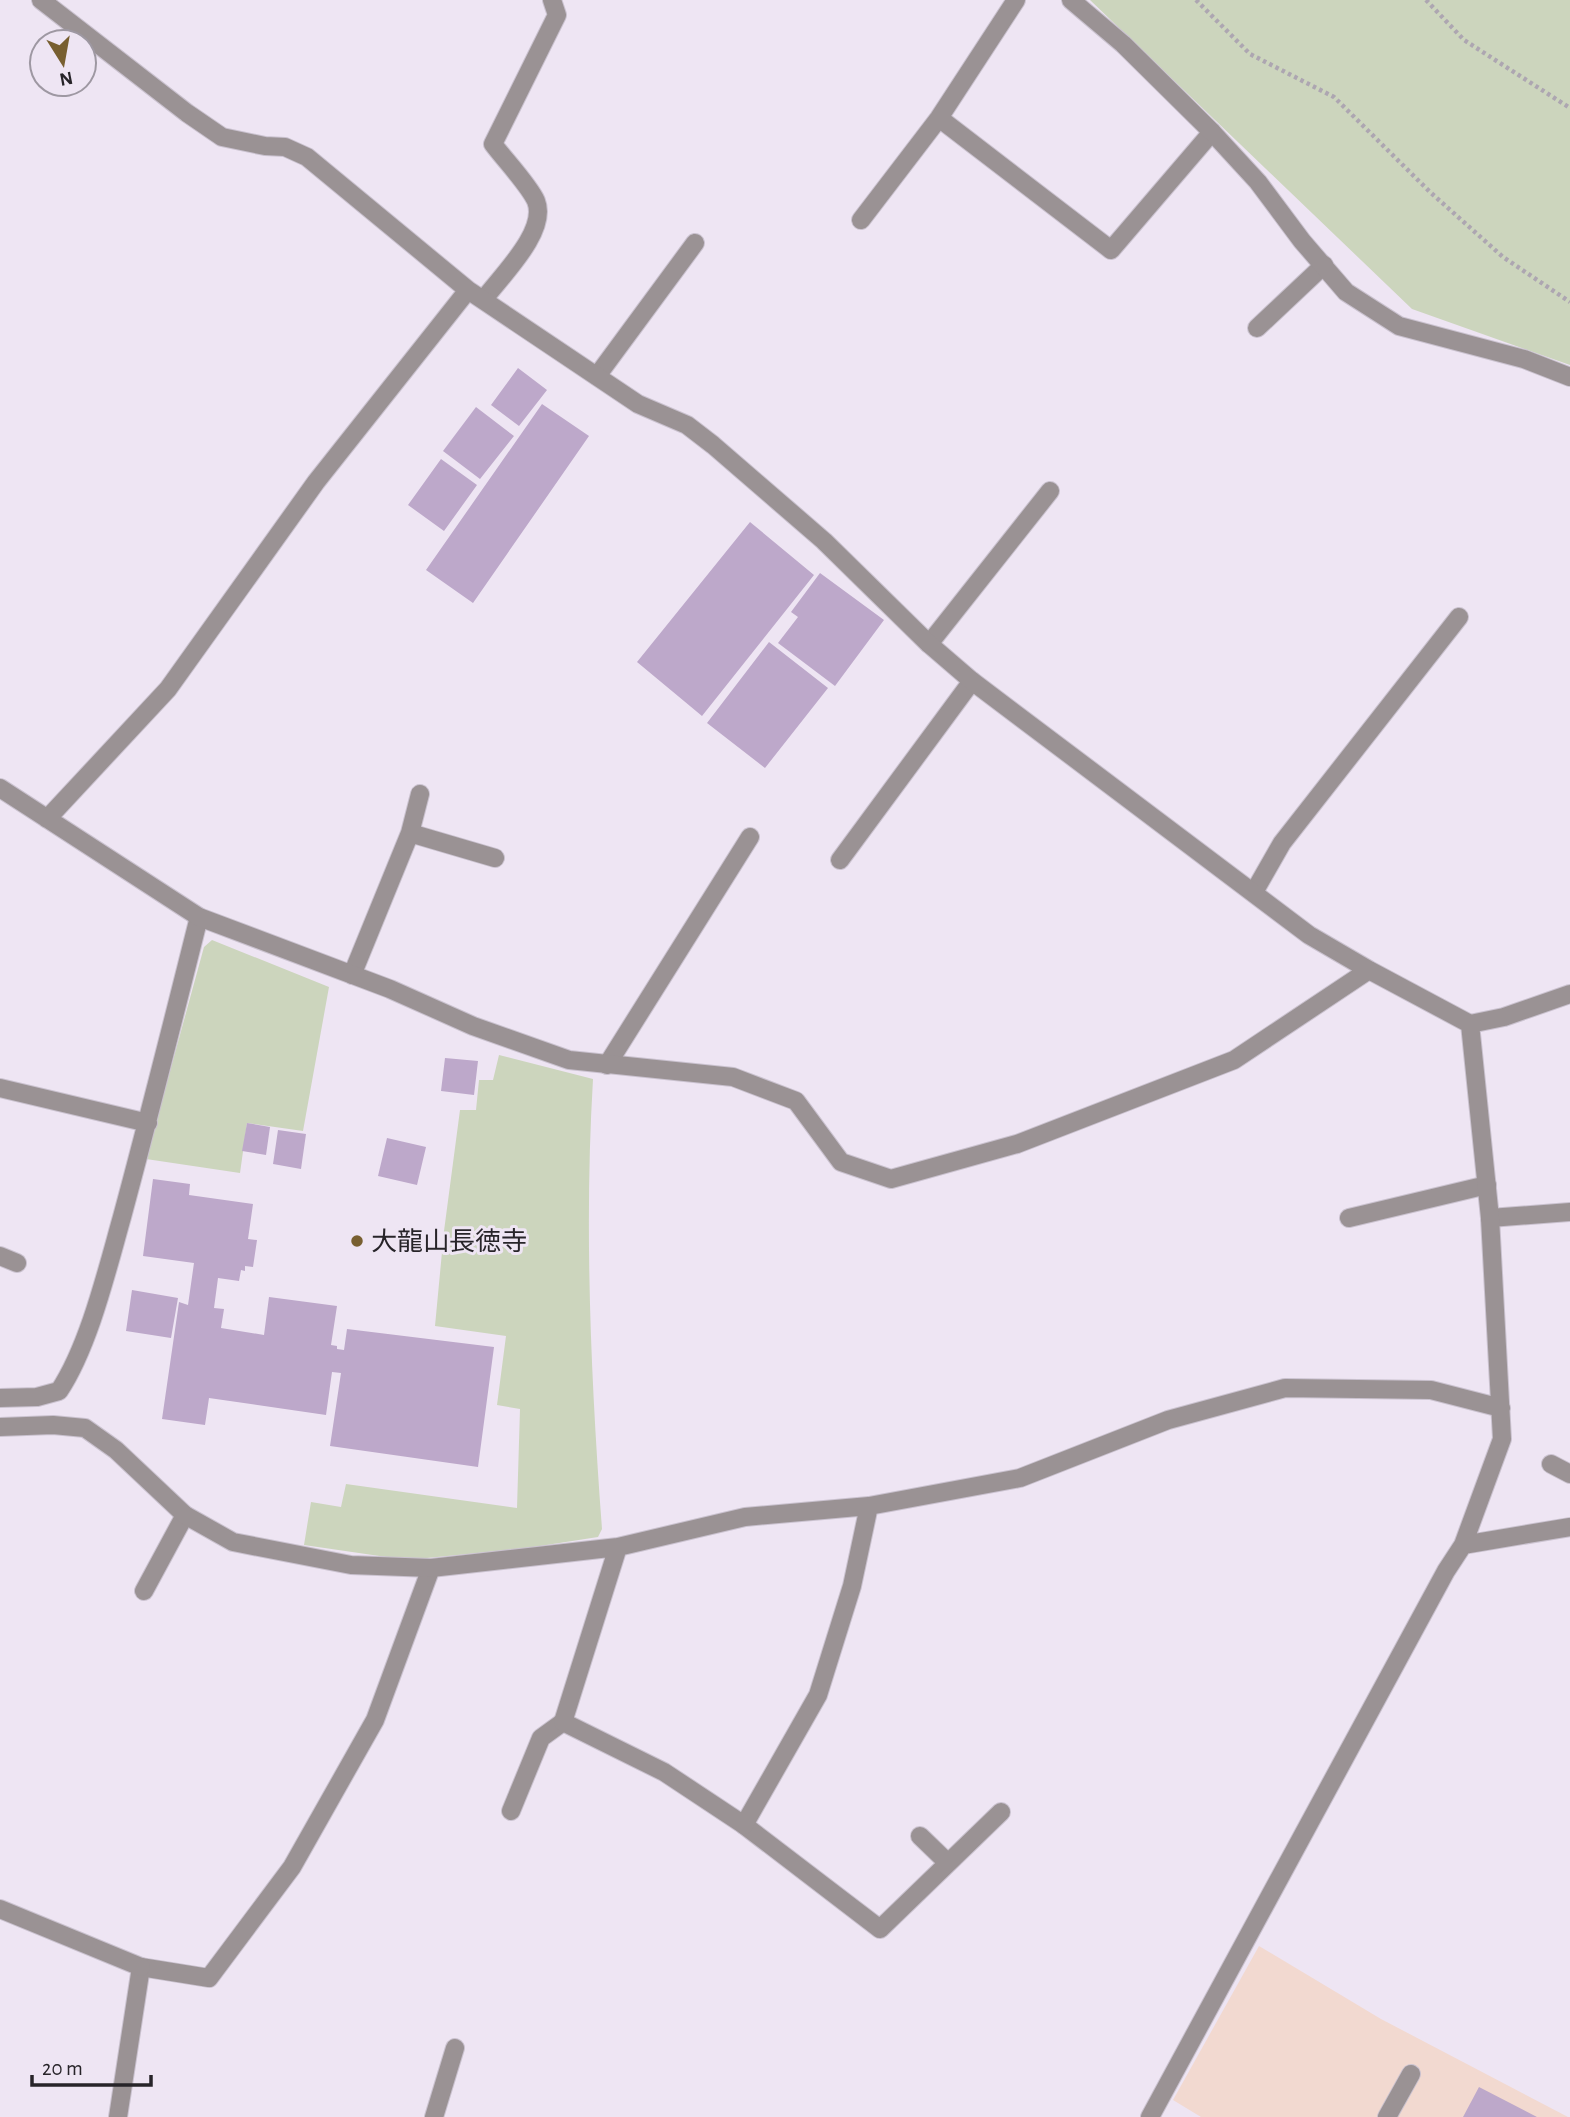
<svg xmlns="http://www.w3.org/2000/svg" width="1570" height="2117" font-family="'Alegreya Sans','Noto Sans JP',sans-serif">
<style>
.commercial{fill:#f2d9d0}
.green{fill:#ccd5bd}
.building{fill:#bda8ca}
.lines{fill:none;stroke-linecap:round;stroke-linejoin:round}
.service-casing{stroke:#cac2cf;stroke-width:20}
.minor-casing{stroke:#cac2cf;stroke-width:20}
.path{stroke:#ada6b1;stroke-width:4.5;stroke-dasharray:3.5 3.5;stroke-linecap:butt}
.service{stroke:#9a9294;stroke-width:18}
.minor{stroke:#9a9294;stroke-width:18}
.poi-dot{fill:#785f30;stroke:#eee5f3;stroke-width:2.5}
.labels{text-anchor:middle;stroke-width:6;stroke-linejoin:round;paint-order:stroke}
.poi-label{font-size:26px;fill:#272429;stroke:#eee5f3;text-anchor:start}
</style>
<rect width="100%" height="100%" fill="#eee5f3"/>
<path class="commercial" d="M1259 1946 1381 2019 1568 2117H1201L1173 2100Z"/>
<path class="green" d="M1090 0H1570V365L1412 309Z
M212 940 329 987 303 1131 247 1123 240 1173 146 1159 204 947Z
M499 1055 593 1079C584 1229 591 1380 602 1529L598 1537 527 1548 407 1560 304 1545 311 1502 341 1507 346 1484 517 1508 520 1409 497 1405 506 1336 435 1326 444 1231 460 1110H476L479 1080H493Z"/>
<path class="building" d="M518 368 547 390 519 426 491 405Z
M542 404 589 436 473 603 426 570Z
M476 407 514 436 480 479 443 451Z
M441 459 477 485 444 531 408 505Z
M750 522 814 575 702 716 637 662Z
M820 573 884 620 835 686 778 643 798 617 791 612Z
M769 642 828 688 765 768 707 723Z
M445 1058 478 1061 474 1095 441 1091Z
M247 1123 270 1127 266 1155 242 1151Z
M278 1130 306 1134 301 1169 273 1164Z
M387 1138 426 1147 417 1185 378 1176Z
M153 1179 190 1184 189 1195 253 1204 248 1239 257 1240 253 1267 245 1266V1271L241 1270 239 1281 218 1278 214 1308 224 1309 221 1328 264 1335 269 1297 337 1306 331 1345 337 1346V1349L344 1350 347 1329 494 1347 478 1467 330 1446 341 1373 332 1372 326 1415 209 1398 205 1425 162 1419 179 1302 188 1305 194 1263 143 1256Z
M132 1290 178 1298 171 1338 126 1331Z
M1479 2087 1537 2117H1463Z"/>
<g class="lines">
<defs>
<path id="service" d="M939 118 1111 250 1212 132
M861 220 939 118 1016 0
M484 299C502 275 548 231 536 201 529 185 504 159 493 144L557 15 552 0
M1257 328 1324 265
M597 376 695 243
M929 644 1050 491
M410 833 495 858
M840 860 972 681
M1254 892 1282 843 1459 617
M352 975 410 833 420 794
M607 1065 750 837
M0 1088 148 1123
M1349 1218 1487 1185
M1490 1218 1570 1212
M0 1256 17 1263
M0 1398 37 1397 59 1391C89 1346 107 1270 122 1217 149 1117 174 1017 199 917
M1551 1464 1570 1474
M144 1591 185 1515
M511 1811 541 1738 563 1722
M744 1825 880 1929 1001 1812
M920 1836 948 1863
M118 2117 141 1967 209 1978 292 1867 375 1720 431 1568
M434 2117 455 2048
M1387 2117 1411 2074"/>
<path id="minor" d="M41 0 187 113 222 137 265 146 285 147 307 157 468 290 638 404 687 425 713 445 824 541 929 644 972 681 1309 935 1369 970 1470 1024
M1071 0 1123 44 1212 132 1258 182 1302 241 1346 292 1399 326 1524 359 1570 377
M0 788 199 917 390 989 473 1026 569 1060 733 1077 796 1101 841 1162 891 1179 1017 1144 1234 1060 1369 970
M47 819 168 689 316 482 468 290
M0 1427 53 1425 85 1428 116 1450 185 1515 233 1542 351 1565 431 1568 618 1547 745 1517 869 1506 1020 1478 1168 1420 1285 1388 1431 1390 1501 1408
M1463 1545 1570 1527
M618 1547 563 1722 664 1772 744 1825 818 1695 852 1586 869 1506
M0 1909 141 1967
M1150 2117 1446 1571 1463 1545 1502 1439 1490 1218 1470 1024 1504 1017 1570 994"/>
</defs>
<use href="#service" class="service-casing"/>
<use href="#minor" class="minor-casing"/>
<path class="path" d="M1196 0 1250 54 1334 97 1430 192 1503 257 1570 302
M1426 0 1464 40 1570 108"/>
<use href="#service" class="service"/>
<use href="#minor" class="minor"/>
</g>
<circle class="poi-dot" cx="357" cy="1241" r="7"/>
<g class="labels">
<g class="poi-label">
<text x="371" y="1250">大龍山長徳寺</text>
</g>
</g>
<g transform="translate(63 63) rotate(169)"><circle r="33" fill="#eee5f3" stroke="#9e98a2" stroke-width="2"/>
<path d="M0-5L12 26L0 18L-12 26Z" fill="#785f30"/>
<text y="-10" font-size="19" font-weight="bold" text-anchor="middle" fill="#272429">N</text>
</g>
<path d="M32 2075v10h119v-10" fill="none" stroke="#272429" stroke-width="3.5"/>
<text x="42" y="2075" font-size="21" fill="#272429" stroke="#eee5f3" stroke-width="5" paint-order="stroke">20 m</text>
</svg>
